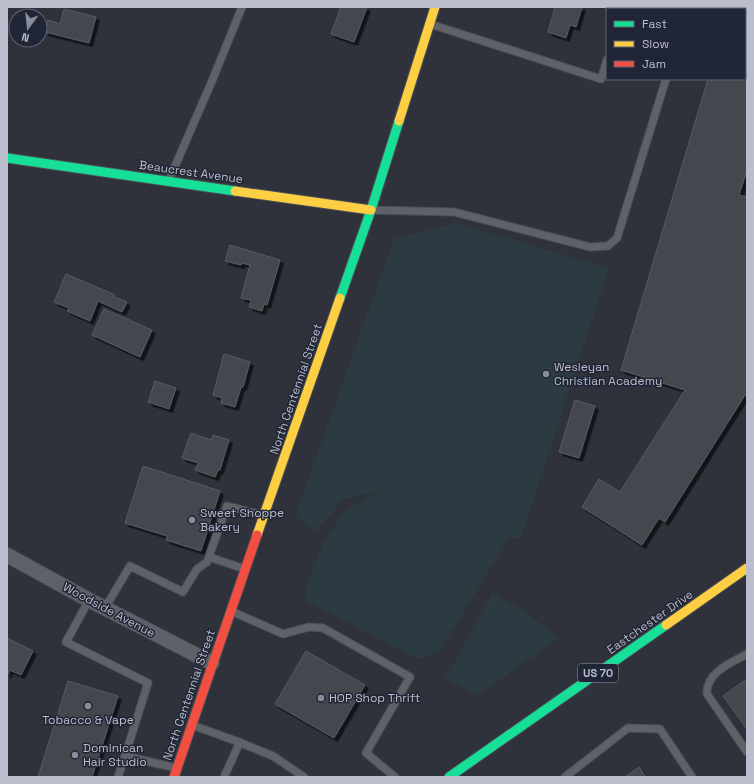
<svg xmlns="http://www.w3.org/2000/svg" width="754" height="784" font-family="'Space Grotesk',sans-serif">
<style>
.green{fill:#2c3a41}
.building{fill:#44474f;stroke:#575a63;filter:url(#shadow)}
.lines{fill:none;stroke-linecap:round;stroke-linejoin:round}
.lane-casing{stroke:#4c4f56;stroke-width:9}
.street-casing{stroke:#4c4f56;stroke-width:16}
.fast-casing{stroke:#4c4f56;stroke-width:11}
.slow-casing{stroke:#4c4f56;stroke-width:11}
.jam-casing{stroke:#4c4f56;stroke-width:11}
.lane{stroke:#5f6169;stroke-width:7}
.street{stroke:#5f6169;stroke-width:14}
.fast{stroke:#16e098;stroke-width:9}
.slow{stroke:#ffcf43;stroke-width:9}
.jam{stroke:#f24e42;stroke-width:9}
.poi-dot{fill:#898c99;stroke:#212636;stroke-width:1.5}
.labels{text-anchor:middle;stroke-width:3;stroke-linejoin:round;paint-order:stroke}
.shield{fill:#212636;stroke:#8c909e;stroke-width:1}
.shield-label{font-size:11px;font-weight:bold;fill:#babdcb}
.street-label{font-size:12px;fill:#babdcb;stroke:#212636}
.poi-label{font-size:12px;fill:#babdcb;stroke:#212636;text-anchor:start}
</style>
<defs>
<filter id="shadow"><feDropShadow dx="3.5" dy="3.5" stdDeviation="0" flood-color="#0009"/></filter>
</defs>
<rect width="100%" height="100%" fill="#2f323b"/>
<path class="green" d="M455 223 609 268 521 538 509 537 440 651 418 659 305 601 307 583 322 546 342 513 378 492 344 499 316 531 295 516 394 239Z
M493 593 523 610 560 638 476 696 445 679Z"/>
<path class="building" d="M341 7H367L354 42 331 34Z
M555 7H582L576 27 570 25 566 38 548 32Z
M729 7H747V170L739 195 747 197V392L665 522 659 518 642 545 582 507 599 479 620 492 685 390 621 370 708 79H745V9H729Z
M64 9 96 17 89 43 45 32 48 20 60 24Z
M230 245 280 260 267 305 264 304 262 311 249 307 251 300 241 298 250 265 242 263 241 265 225 261Z
M66 274 115 295 114 297 127 302 122 312 98 301 90 321 67 311 69 308 54 302Z
M104 309 152 330 140 357 92 335Z
M224 354 250 362 243 387H241L235 407 221 403 222 398 213 395Z
M155 381 176 388 169 409 148 402Z
M575 400 595 406 579 458 559 452Z
M191 433 211 440 213 435 229 440 220 470H218L215 477 195 470 198 463 182 458Z
M143 466 220 491 201 551 166 540 167 536 125 523Z
M7 638 33 651 21 675 10 670 7 675Z
M306 651 365 685 334 738 275 704Z
M747 679V729L723 696Z
M68 681 118 696 92 777H38Z
M639 767 646 777H625Z"/>
<g class="lines">
<defs>
<path id="lane" d="M625 9V7
M687 9 688 7
M430 24 601 79 607 60
M169 180 212 81 242 7
M371 210 454 212 590 247 608 246 617 238 666 79
M209 557 245 569
M89 600 66 642 148 683 125 756 176 768
M105 608 130 566 183 592 197 569 207 562 227 506 262 515
M231 611 283 634 309 627 323 628 410 677 366 753 395 777
M747 654C731 663 706 672 707 694L747 752
M192 725 236 741 273 756 304 777
M118 777 125 756
M224 777 240 742
M565 777 628 728 660 729 692 777"/>
<path id="street" d="M7 555 89 600 212 663"/>
<path id="fast" d="M7 158 235 191
M340 298 371 210 399 121
M449 777 666 625"/>
<path id="slow" d="M399 121 435 7
M235 191 371 210
M257 535 340 298
M666 625 747 568"/>
<path id="jam" d="M174 777 257 535"/>
</defs>
<use href="#lane" class="lane-casing"/>
<use href="#street" class="street-casing"/>
<use href="#fast" class="fast-casing"/>
<use href="#slow" class="slow-casing"/>
<use href="#jam" class="jam-casing"/>
<use href="#lane" class="lane"/>
<use href="#street" class="street"/>
<use href="#fast" class="fast"/>
<use href="#slow" class="slow"/>
<use href="#jam" class="jam"/>
</g>
<g class="poi-dot">
<circle cx="546" cy="374" r="4"/>
<circle cx="192" cy="520" r="4"/>
<circle cx="321" cy="698" r="4"/>
<circle cx="88" cy="706" r="4"/>
<circle cx="75" cy="755" r="4"/>
</g>
<g class="labels">
<rect class="shield" x="578" y="664" width="40" height="18" rx="3"/>
<g class="shield-label">
<text x="598" y="677">US 70</text>
</g>
<g class="street-label">
<text transform="translate(191 172) rotate(8)" y="4">Beaucrest Avenue</text>
<text transform="translate(296 389) rotate(-71)" y="4">North Centennial Street</text>
<text transform="translate(109 610) rotate(28)" y="4">Woodside Avenue</text>
<text transform="translate(650 622) rotate(-35)" y="4">Eastchester Drive</text>
<text transform="translate(189 695) rotate(-71)" y="4">North Centennial Street</text>
</g>
<g class="poi-label">
<text x="554" y="371">Wesleyan<tspan x="554" dy="14">Christian Academy</tspan></text>
<text x="200" y="517">Sweet Shoppe<tspan x="200" dy="14">Bakery</tspan></text>
<text x="329" y="702">HOP Shop Thrift</text>
<text x="88" y="724" text-anchor="middle">Tobacco &amp; Vape</text>
<text x="83" y="752">Dominican<tspan x="83" dy="14">Hair Studio</tspan></text>
</g>
</g>
<rect width="754" height="784" fill="none" stroke="#babdcb" stroke-width="16"/>
<rect x="606" y="8" width="140" height="72" fill="#212636" stroke="#5e6272"/>
<rect x="614" y="21" width="20" height="6" fill="#16e098" stroke="#5e6272"/>
<text x="642" y="28" font-size="12" fill="#babdcb">Fast</text>
<rect x="614" y="41" width="20" height="6" fill="#ffcf43" stroke="#5e6272"/>
<text x="642" y="48" font-size="12" fill="#babdcb">Slow</text>
<rect x="614" y="61" width="20" height="6" fill="#f24e42" stroke="#5e6272"/>
<text x="642" y="68" font-size="12" fill="#babdcb">Jam</text>
<g transform="translate(28 28) rotate(195)"><circle r="19" fill="#212636" stroke="#5e6272"/>
<path d="M0-3L7 15L0 10L-7 15Z" fill="#898c99"/>
<text y="-6" font-size="11" font-weight="bold" text-anchor="middle" fill="#babdcb">N</text>
</g>
</svg>
